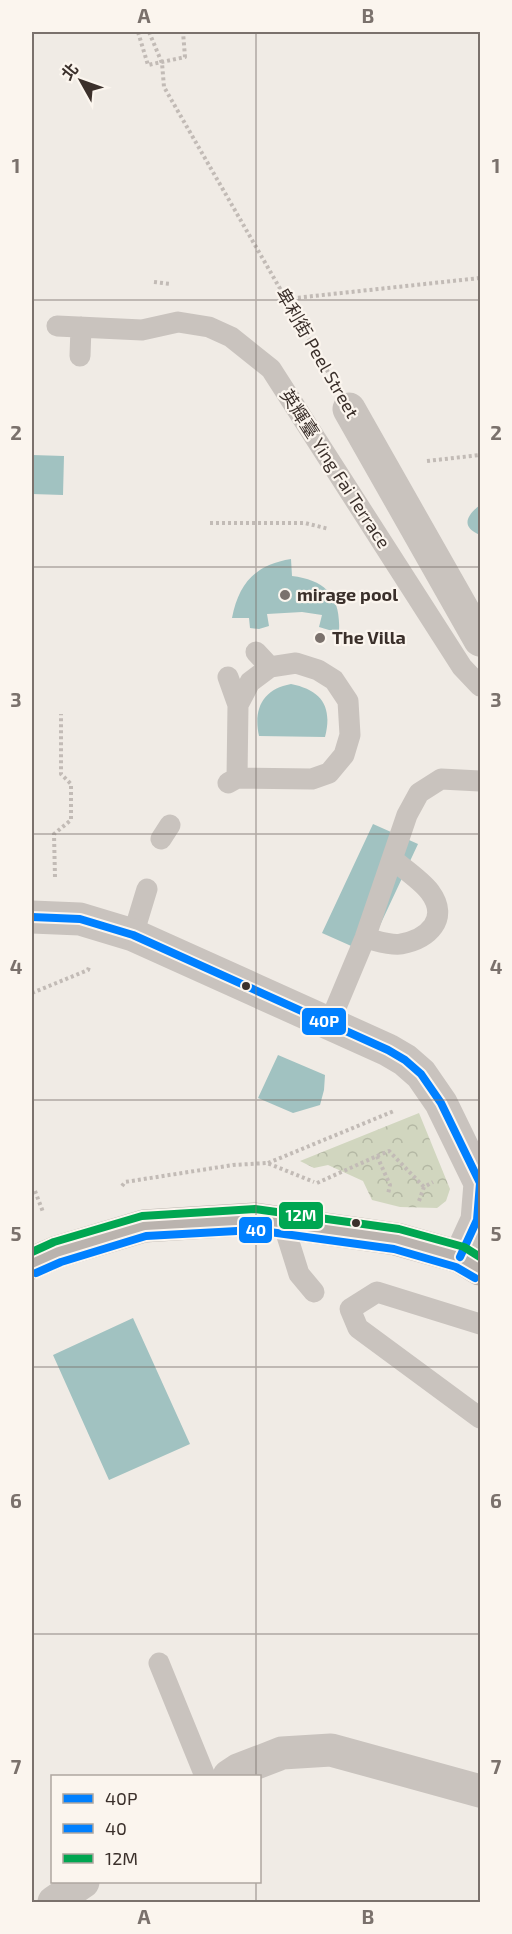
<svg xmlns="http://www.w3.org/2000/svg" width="512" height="1934" font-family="'Exo 2','Noto Sans TC',sans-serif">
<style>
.park{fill:url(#park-crowns)}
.water{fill:#a1c2c1}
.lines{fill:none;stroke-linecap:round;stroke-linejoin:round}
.path{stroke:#c2bbb6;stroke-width:4;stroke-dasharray:3 3;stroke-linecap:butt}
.service{stroke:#c9c3be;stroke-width:21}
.minor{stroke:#c9c3be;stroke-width:33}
.tertiary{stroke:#c9c3be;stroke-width:33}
.secondary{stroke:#bab3ae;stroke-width:33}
.service-bridge{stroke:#c9c3be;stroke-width:21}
.bus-1-casing{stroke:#fbf5ee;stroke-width:12}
.bus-2-casing{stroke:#fbf5ee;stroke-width:12}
.bus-3-casing{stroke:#fbf5ee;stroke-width:12}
.bus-1{stroke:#0080ff;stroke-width:8}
.bus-2{stroke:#0080ff;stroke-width:8}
.bus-3{stroke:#00a651;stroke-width:8}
.grid{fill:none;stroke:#7a716c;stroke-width:1.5;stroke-opacity:0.55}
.poi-dot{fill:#7a716c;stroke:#fbf5ee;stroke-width:2}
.bus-dot{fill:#3b302b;stroke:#fbf5ee;stroke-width:2}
.labels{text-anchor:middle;stroke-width:4.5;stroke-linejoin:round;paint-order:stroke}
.street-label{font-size:18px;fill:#3b302b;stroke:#fbf5ee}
.poi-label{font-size:18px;font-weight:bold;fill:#3b302b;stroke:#fbf5ee;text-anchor:start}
.line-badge{stroke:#fbf5ee;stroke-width:2}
.badge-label{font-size:16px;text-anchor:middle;font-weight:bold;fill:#fff}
.neatline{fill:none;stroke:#7a716c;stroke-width:2}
.grid-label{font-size:20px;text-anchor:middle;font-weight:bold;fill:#7a716c}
</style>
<defs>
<pattern id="park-crowns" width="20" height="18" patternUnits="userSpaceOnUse" patternTransform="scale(1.5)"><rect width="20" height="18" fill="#d1d6bf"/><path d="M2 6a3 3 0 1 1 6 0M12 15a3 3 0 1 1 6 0" fill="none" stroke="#b4b8a4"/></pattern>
</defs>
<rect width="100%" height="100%" fill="#f0ebe5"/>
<path class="park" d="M419 1113 450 1189 446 1201 437 1208 400 1207 372 1200 363 1181 328 1165 314 1168 300 1161Z"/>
<path class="water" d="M32 455 64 456 63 495 32 494Z
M480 505V504V535C460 527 467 515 480 505Z
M291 559 292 576C325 580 341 596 339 631L329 630 319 627 322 615 302 612 267 614 269 626 259 629 250 628 249 618H232C239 583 255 565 291 559Z
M291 684C321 690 333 706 325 737L259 736C253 709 263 689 291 684Z
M373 824 418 844 367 953 322 933Z
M278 1055 325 1075 324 1090 320 1105 293 1113 258 1098Z
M133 1318 190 1444 109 1480 53 1355Z"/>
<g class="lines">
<path class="path" d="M138 32 148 65 185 57 183 32
M149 32 162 63 164 87 328 372
M154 282 171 284
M286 299 480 278
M427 461 480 455
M210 523H305L329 529
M55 877 54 834 71 820V784L61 774V714
M32 993 88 970 89 967
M377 1156 389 1151 424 1187
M268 1163 394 1111
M317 1183 377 1156 390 1185 388 1194
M122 1186 125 1182 233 1165 267 1163 314 1182
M35 1191 43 1212
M419 1201 424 1187 433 1182"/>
<path class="service" d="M57 326 142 330 178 322 209 327 231 337 271 369 462 667 480 686
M80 356 81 327
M256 652 270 667
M228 677 238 705
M228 783 237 778 238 705 250 682 270 667 296 663 318 670 334 680 348 701 350 735 344 755 329 773 312 779 237 778
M161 839 170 825
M133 935 147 889
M365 938C375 940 391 946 401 944 428 939 450 919 430 892 422 881 403 868 392 859
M329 1024 365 938 407 815 419 793 441 779 480 781
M283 1223 299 1274 314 1292
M159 1663 205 1776"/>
<path class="minor" d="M349 409 480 640"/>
<path class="tertiary" d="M32 917 80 919 133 935 388 1050 405 1060 421 1074 441 1103 480 1183 477 1220 460 1257
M229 1776 238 1770 282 1753 331 1750 480 1791
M54 1902 83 1882"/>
<path class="secondary" d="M32 1263 57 1252 144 1226 255 1219 396 1239 460 1257 480 1269"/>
<path class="service-bridge" d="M480 1324 377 1292 350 1309 358 1328 480 1418"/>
<defs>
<path id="bus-1" d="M32 917 80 919 133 935 388 1050 405 1060 421 1074 441 1103 480 1183 477 1220 460 1257"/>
<path id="bus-2" d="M36 1273 61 1262 146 1236 255 1230 394 1249 456 1267 475 1278"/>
<path id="bus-3" d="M32 1252 54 1242 142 1216 255 1209 399 1229 464 1247 480 1257"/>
</defs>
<use href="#bus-1" class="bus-1-casing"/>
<use href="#bus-2" class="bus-2-casing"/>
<use href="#bus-3" class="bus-3-casing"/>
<use href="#bus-1" class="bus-1"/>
<use href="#bus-2" class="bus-2"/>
<use href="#bus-3" class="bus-3"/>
</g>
<path class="grid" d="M256 32V1776M32 300H480M32 567H480M32 834H480M32 1100H480M32 1367H480M32 1634H480M256 1882V1902"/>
<g class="poi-dot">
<circle cx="285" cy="595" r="6"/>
<circle cx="320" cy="638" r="6"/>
</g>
<g class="bus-dot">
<circle cx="246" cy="986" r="5"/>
<circle cx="356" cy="1223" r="5"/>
</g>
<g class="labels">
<g class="street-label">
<text transform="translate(317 353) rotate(60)" y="6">卑利街 Peel Street</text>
<text transform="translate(335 469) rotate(57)" y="6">英輝臺 Ying Fai Terrace</text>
</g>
<g class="poi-label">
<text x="297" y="601">mirage pool</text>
<text x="332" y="644">The Villa</text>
</g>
</g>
<g class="line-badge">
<rect x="301" y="1007" width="46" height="29" rx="6" fill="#0080ff"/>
<rect x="278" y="1201" width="46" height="29" rx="6" fill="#00a651"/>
<rect x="238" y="1216" width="35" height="28" rx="6" fill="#0080ff"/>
</g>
<g class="badge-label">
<text x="324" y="1027">40P</text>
<text x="301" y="1221">12M</text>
<text x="256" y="1236">40</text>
</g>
<rect width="512" height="1934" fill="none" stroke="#fbf5ee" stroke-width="66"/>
<rect x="51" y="1775" width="210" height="108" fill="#fbf5ee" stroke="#aea6a0" stroke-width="1.5"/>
<rect x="63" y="1794" width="30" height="9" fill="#0080ff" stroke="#aea6a0" stroke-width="1.5"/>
<text x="105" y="1805" font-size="18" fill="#3b302b">40P</text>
<rect x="63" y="1824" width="30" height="9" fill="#0080ff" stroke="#aea6a0" stroke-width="1.5"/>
<text x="105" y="1835" font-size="18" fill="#3b302b">40</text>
<rect x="63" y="1854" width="30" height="9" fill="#00a651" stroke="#aea6a0" stroke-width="1.5"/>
<text x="105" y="1865" font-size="18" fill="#3b302b">12M</text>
<g transform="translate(81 81) rotate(310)" stroke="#fbf5ee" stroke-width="4.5" paint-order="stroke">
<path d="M0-4.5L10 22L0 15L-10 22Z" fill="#3b302b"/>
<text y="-9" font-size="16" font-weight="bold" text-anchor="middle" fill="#3b302b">北</text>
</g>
<rect x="33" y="33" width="446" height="1868" class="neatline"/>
<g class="grid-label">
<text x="144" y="23">A</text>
<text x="368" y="23">B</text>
<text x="16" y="173">1</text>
<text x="496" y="173">1</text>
<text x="16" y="440">2</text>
<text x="496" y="440">2</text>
<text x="16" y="707">3</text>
<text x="496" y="707">3</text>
<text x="16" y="974">4</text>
<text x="496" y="974">4</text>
<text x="16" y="1241">5</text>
<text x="496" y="1241">5</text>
<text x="16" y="1508">6</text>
<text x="496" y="1508">6</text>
<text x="16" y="1774">7</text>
<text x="496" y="1774">7</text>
<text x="144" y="1924">A</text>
<text x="368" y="1924">B</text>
</g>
</svg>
